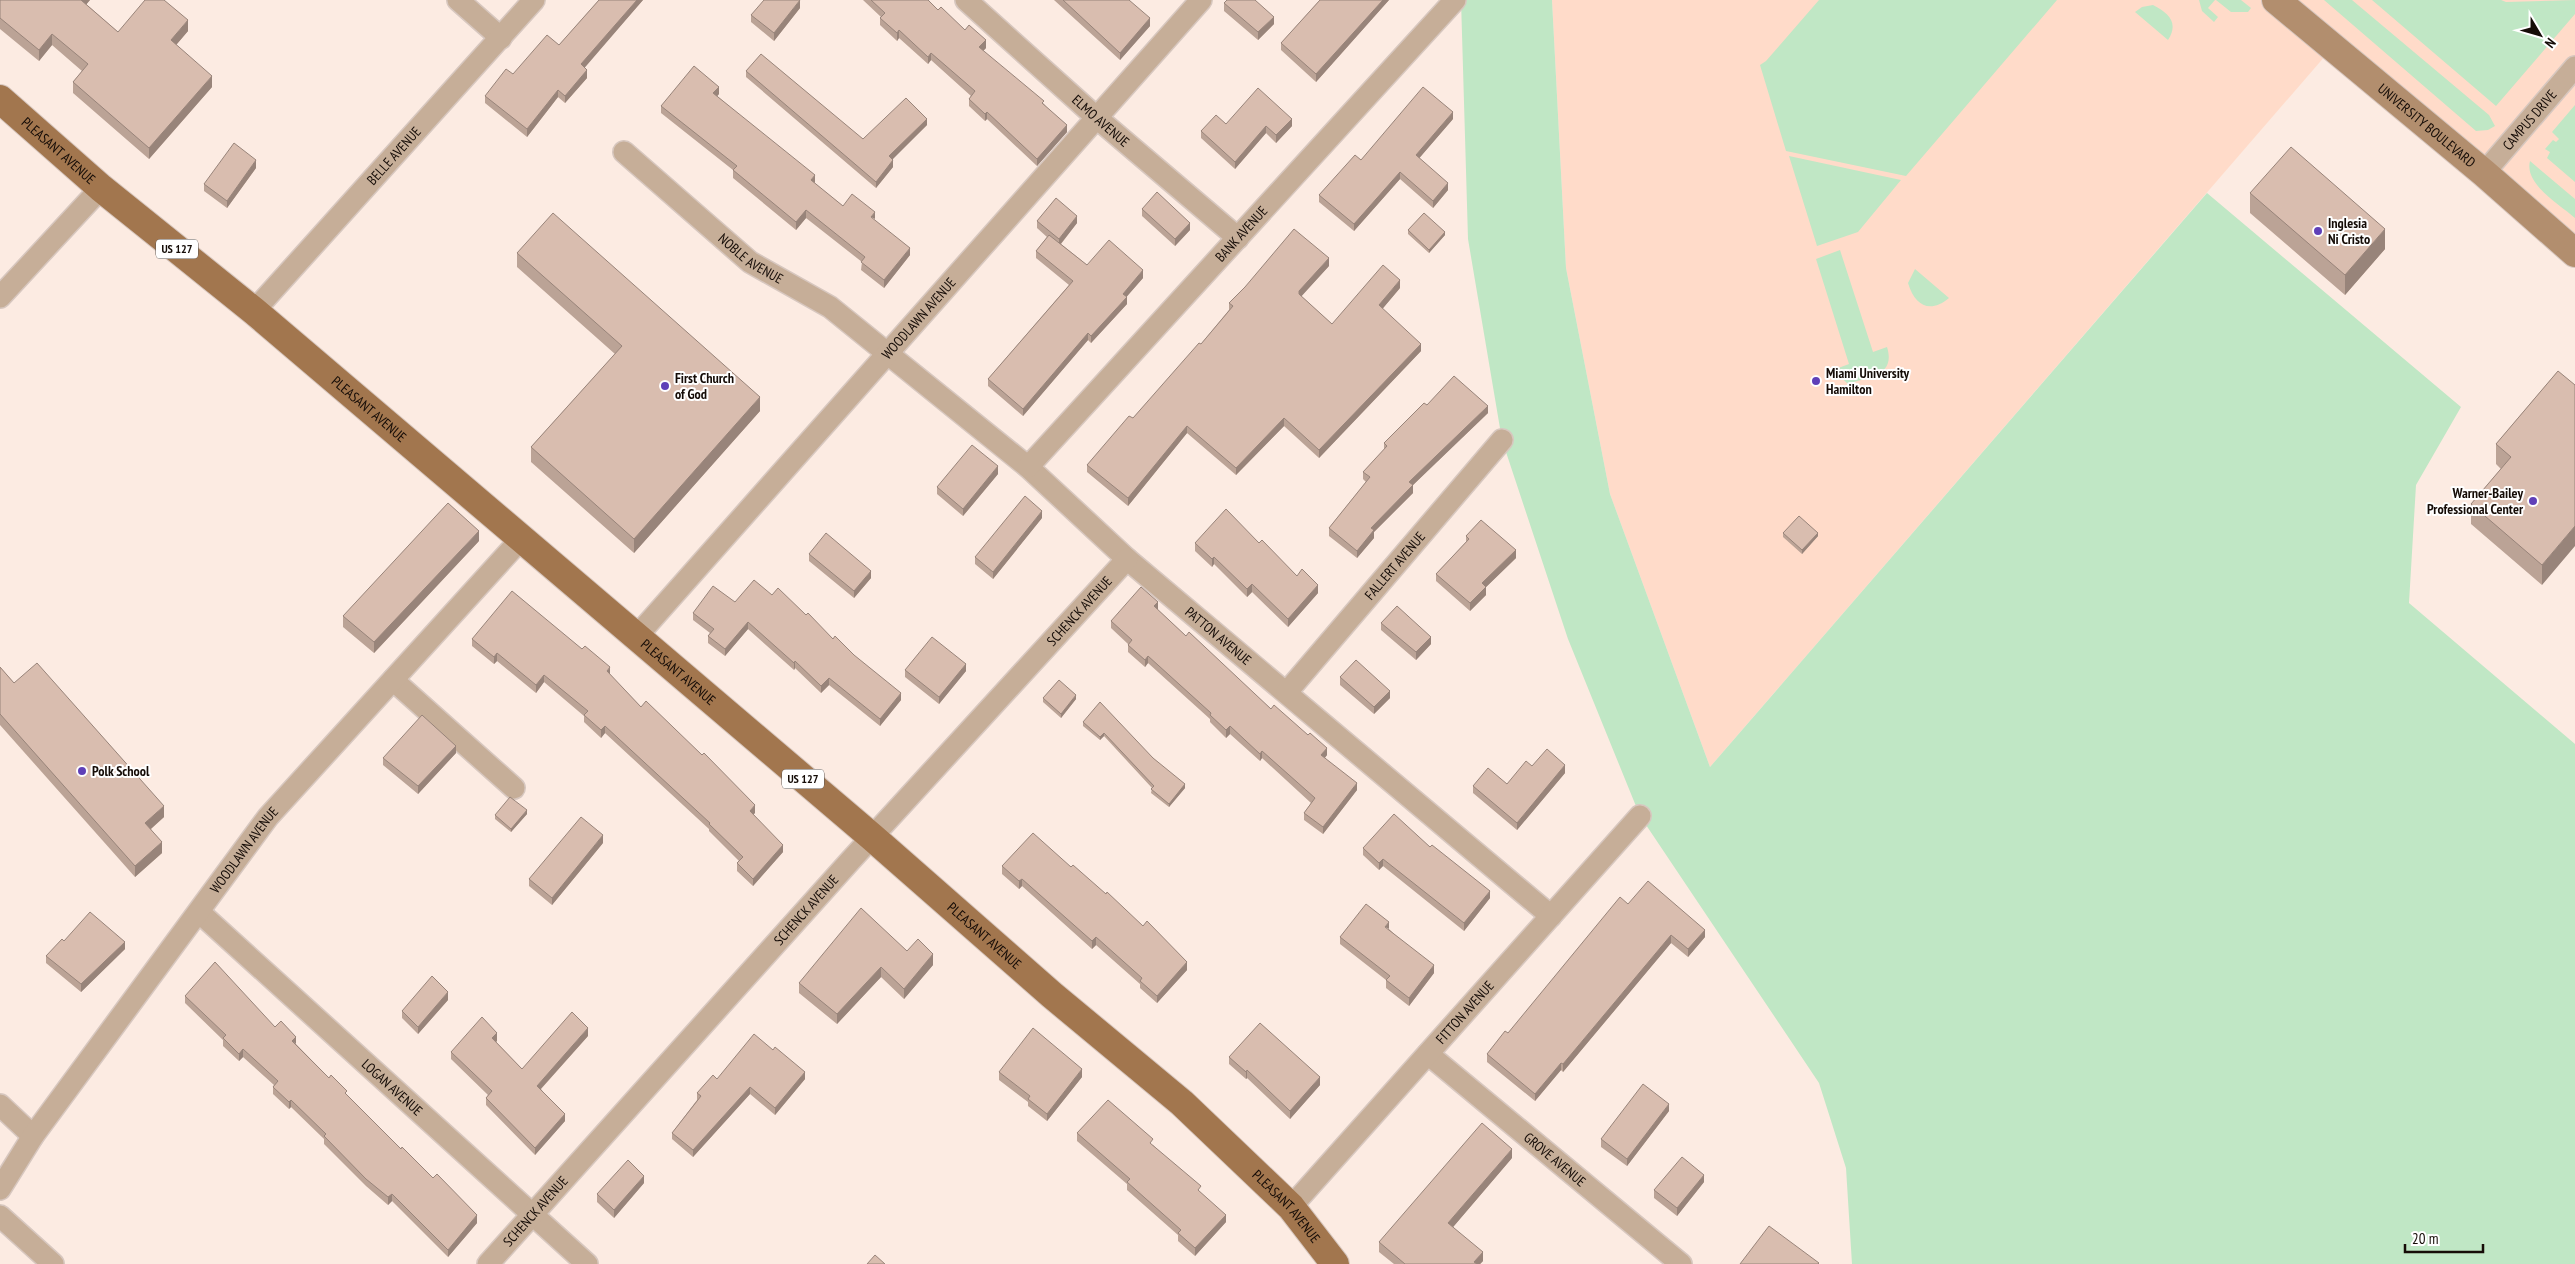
<svg xmlns="http://www.w3.org/2000/svg" width="2575" height="1264" font-family="'PT Sans Narrow',sans-serif">
<style>
.built{fill:#ffdbc9}
.green{fill:#c0e7c5}
.lines{fill:none;stroke-linecap:round;stroke-linejoin:round}
.street-casing{stroke:#d7c7bf;stroke-width:24}
.secondary-casing{stroke:#d7c7bf;stroke-width:30}
.primary-casing{stroke:#d7c7bf;stroke-width:30}
.street{stroke:#c6ae98;stroke-width:21}
.secondary{stroke:#b28e6e;stroke-width:28}
.primary{stroke:#a2764e;stroke-width:28}
.wall{fill:#bba396}
.shaded-wall{fill:#98847a}
.building{fill:#d9bdaf;stroke:#98847a}
.poi-dot{fill:#5f40b8;stroke:#fff;stroke-width:2}
.labels{text-anchor:middle;stroke-width:4;stroke-linejoin:round;paint-order:stroke}
.shield{fill:#fff;stroke:#5b5551;stroke-width:1}
.shield-label{font-size:12px;font-weight:bold;fill:#150c07}
.street-label{font-size:14px;fill:#150c07;stroke:#fff}
.poi-label{font-size:14px;font-weight:bold;fill:#150c07;stroke:#fff;text-anchor:start}
</style>
<rect width="100%" height="100%" fill="#fcebe2"/>
<path class="built" d="M1552 0H2575V253L2332 48 1710 767 1610 494 1566 268Z"/>
<path class="green" d="M1461 0H1552L1566 268 1610 494 1710 767 2207 193 2461 407 2416 485 2409 603 2575 744V1264H1852L1846 1168 1819 1083 1640 816 1568 639 1502 440 1468 239Z
M1819 0H2057L1906 176 1786 151 1760 65 1766 61Z
M2199 0H2215L2208 8 2218 17 2214 22 2202 11Z
M2216 0H2241L2251 8 2248 12H2231Z
M2324 0H2352L2489 115 2495 126 2488 130 2476 131Z
M2372 0H2501L2506 2 2575 0V14L2496 106Z
M2153 5C2169 13 2179 23 2168 40L2135 12 2142 7Z
M2575 105V182L2547 158 2550 152 2545 149 2553 140 2556 142 2559 139 2552 132Z
M1789 156 1901 180 1858 232 1817 246Z
M2530 161 2575 199V218C2559 204 2524 184 2530 161Z
M1840 250 1873 352 1887 347C1896 376 1869 377 1848 384L1833 370 1849 364 1816 259Z
M1915 269 1949 298C1930 314 1915 306 1908 283Z"/>
<g class="lines">
<defs>
<g id="street">
<path d="M458 0 501 38"/>
<path id="s1" d="M966 0 1097 118 1238 238"/>
<path id="s2" d="M624 152 750 262 830 307 1028 467 1127 559 1551 916"/>
<path id="s3" d="M2484 173 2575 67"/>
<path d="M0 297 101 188"/>
<path id="s4" d="M254 311 534 0"/>
<path id="s5" d="M1028 467 1455 0"/>
<path id="s6" d="M636 637 1201 0"/>
<path d="M393 680 514 788"/>
<path id="s7" d="M1287 692 1502 440"/>
<path id="s8" d="M199 912 587 1264"/>
<path id="s9" d="M1428 1054 1681 1264"/>
<path d="M0 1105 33 1136"/>
<path id="s10" d="M0 1189 33 1136 268 817 521 539"/>
<path id="s11" d="M1291 1207 1640 816"/>
<path d="M0 1216 53 1264"/>
<path id="s12" d="M488 1264 850 861 1127 559"/>
</g>
<g id="secondary">
<path id="s13" d="M2276 0 2484 173 2575 253"/>
</g>
<g id="primary">
<path id="s14" d="M0 99 101 188 254 311 872 837 1052 995 1182 1103 1291 1207 1335 1264"/>
</g>
</defs>
<use href="#street" class="street-casing"/>
<use href="#secondary" class="secondary-casing"/>
<use href="#primary" class="primary-casing"/>
<use href="#street" class="street"/>
<use href="#secondary" class="secondary"/>
<use href="#primary" class="primary"/>
</g>
<path class="wall" d="M0 0H90L86 4 118 32 188 31 176 45 212 87 149 159 73 93V82L82 71 52 45 39 61 0 29Z
M599 0H643L584 67 587 78 565 103 558 97 527 137 485 103V96L513 74 559 45Z
M863 0H928L938 10 965 30 986 48 983 51 1044 104 1067 132 1037 166 987 119 985 121 969 106V99L971 96 931 60 928 64 899 38 897 41 880 25V18L881 17Z
M1054 0H1129L1150 26 1120 60Z
M1320 0H1389L1316 82 1281 50V43Z
M1224 3 1274 24 1258 40 1224 11Z
M800 8 774 41 751 22V15Z
M746 71 863 139 927 125 892 159 893 167 876 188 746 77Z
M719 94 717 96 815 182 814 183 843 206 875 220 910 255 884 288 861 270 862 262 806 218 796 230 733 178V170L661 113V106Z
M1453 119 1419 158 1448 190 1433 208 1400 179 1354 231 1319 202V195L1361 160Z
M1226 124 1292 126 1276 143 1266 133 1235 169 1201 138V131Z
M256 168 227 208 204 191V184Z
M2250 193 2385 249 2345 295 2250 213Z
M1142 209 1190 230 1175 246 1142 216Z
M1037 221 1077 223 1061 244 1087 265 1143 278 1126 297 1127 304 1091 343 1088 340 1023 416 988 386V379L1069 285 1036 258V251L1047 237 1037 228Z
M1408 230 1445 235 1429 253 1408 234Z
M517 253 760 411 634 553 531 462V447L615 354 517 267Z
M1329 266 1301 296 1332 324 1400 288 1382 309 1421 351 1319 458 1284 426 1236 475 1187 433 1128 506 1087 472V465L1133 418 1201 344 1229 310V303Z
M2558 371 2542 585 2471 524V504L2501 469 2496 464V444Z
M1427 405 1488 413 1413 485V493L1374 532V538L1357 558 1329 536V528L1366 482 1363 479V472L1384 450V443Z
M998 474 963 516 937 494V487Z
M1042 518 993 579 975 564V557Z
M1783 533 1818 536 1802 554 1783 537Z
M1466 536 1516 558 1486 587V595L1470 611 1436 581V574L1466 542Z
M479 541 374 653 343 627V616Z
M1195 543H1259L1297 576 1318 593 1288 627 1252 592 1247 597 1214 564 1212 567 1195 551Z
M809 554 871 578 854 598 809 561Z
M772 595 806 615 833 639 901 700 880 726 829 685 821 693 795 668 794 670 748 629 725 656 708 643V636L710 633 693 620V613L735 602Z
M1158 610 1186 636 1271 709 1327 755 1325 758 1357 790 1323 834 1304 820V813L1311 803 1262 758 1260 761 1230 734 1226 738 1210 722V719L1148 663 1145 667 1128 652V644L1111 628V621Z
M1381 623 1431 644 1416 660 1381 630Z
M472 639 610 675 641 707 755 813 753 814 783 852 753 886 737 871V863L739 861 709 831V829L605 733 601 738 584 722V716L544 682 536 693 497 661 494 664 472 646Z
M0 667 14 683 164 817 151 829 162 853 135 877 0 725Z
M905 670 966 671 939 704 905 677Z
M1340 677 1390 698 1374 714 1340 685Z
M1043 698 1076 699 1061 718 1043 702Z
M1083 722 1153 758 1185 788 1169 807 1151 793 1152 788 1104 736 1100 740 1083 726Z
M456 753 418 794 383 765V758Z
M1532 766 1565 773 1517 830 1473 793V786L1507 784Z
M527 814 511 832 495 819V815Z
M603 843 552 905 529 886V879Z
M1430 847 1490 898 1464 931 1383 866 1379 870 1363 855V848Z
M1002 866 1071 867 1187 970 1157 1003 1140 988V984L1096 945 1092 949 1022 886 1019 889 1002 874Z
M1628 904 1705 937 1688 957 1671 943 1563 1072 1561 1070 1535 1101 1487 1062V1054L1508 1033Z
M1389 929 1434 973 1409 1006 1386 988V980L1340 944V937Z
M64 941 125 949 81 992 46 963V956Z
M907 951 933 965 904 999 881 977 837 1024 799 993V983Z
M185 996 275 1027 296 1044 329 1078 347 1095 401 1149 477 1223 448 1257 392 1201 388 1205 366 1186 324 1144V1139L291 1107 289 1109 273 1094V1087L274 1085 243 1057 239 1061 223 1046V1040L185 1003Z
M448 1000 418 1034 402 1018V1011Z
M588 1036 541 1089 565 1121 535 1155 486 1105V1098L488 1095 451 1059V1052L497 1041 496 1042 522 1069Z
M1229 1057 1320 1085 1290 1119 1247 1078 1246 1079 1229 1064Z
M999 1072 1082 1077 1047 1121 1028 1106V1102L999 1080Z
M717 1079H805L775 1115 750 1094 693 1157 672 1139V1133L697 1100V1093Z
M1669 1111 1627 1166 1601 1147V1139Z
M1077 1133 1153 1145 1201 1193 1226 1222 1195 1256 1178 1241V1235L1127 1190V1184L1077 1141Z
M1512 1158 1453 1227 1483 1261 1480 1264H1394L1379 1252V1242Z
M1704 1182 1677 1216 1654 1198V1190Z
M644 1183 614 1218 597 1202V1194Z"/>
<path class="shaded-wall" d="M81 0H90L81 11Z
M637 0H643L581 72V64Z
M800 0V8L774 41V33Z
M1383 0H1389L1316 82V74Z
M1274 17V24L1258 40V32Z
M1150 18V26L1120 60V53Z
M188 20V31L171 51V40Z
M899 30V38L897 41V33Z
M52 34V45L39 61V50Z
M986 40V48L979 55V47Z
M931 53V60L928 64V57Z
M587 70V78L565 103V96Z
M212 76V87L149 159V148Z
M719 87V94L713 101V93Z
M558 90V97L527 137V129Z
M987 112V119L985 121V114Z
M1453 112V119L1416 162V155Z
M927 119V125L889 163V156Z
M1292 119V126L1276 143V135Z
M1067 125V132L1037 166V159Z
M1266 126V133L1235 169V162Z
M256 160V168L227 208V201Z
M893 160V167L876 188V182Z
M1400 172V179L1354 231V224Z
M815 175V182L811 188V180Z
M1448 183V190L1433 208V201Z
M806 210V218L796 230V222Z
M875 212V219L871 217Z
M1077 216V223L1059 246V239Z
M1190 223V230L1175 246V239Z
M2385 229V249L2345 295V275Z
M1445 232V235L1429 253V250Z
M910 248V255L884 288V280Z
M1329 258V266L1299 299V291Z
M1143 270V278L1123 301V294Z
M1400 280V288L1379 313V305Z
M1127 297V304L1091 343V336Z
M1088 333V340L1023 416V409Z
M1421 344V351L1319 458V450Z
M760 397V411L634 553V539Z
M1488 406V413L1413 485V493L1374 532V538L1357 558V551L1371 528 1409 482Z
M1284 418V426L1236 475V468Z
M1187 426V433L1128 506V498Z
M998 466V474L963 516V509Z
M1042 511V518L993 579V572Z
M2575 526V546L2542 585V565Z
M479 531V541L374 653V642Z
M1818 533V536L1802 554V550Z
M1516 550V558L1482 591V583Z
M1214 557V564L1212 567V559Z
M871 571V578L854 598V591Z
M1252 584V592L1247 597V589Z
M1318 585V593L1288 627V619Z
M1486 587V595L1470 611V603Z
M1158 602V610L1154 606Z
M748 622V629L725 656V649Z
M1431 637V644L1416 660V652Z
M497 653V661L494 664V657Z
M1148 656V663L1145 667V660Z
M795 661V668L794 670V663Z
M966 664V671L939 704V697Z
M610 667V675L607 679V671Z
M544 675V682L536 693V685Z
M829 678V685L821 693V686Z
M1390 691V698L1374 714V707Z
M901 693V700L880 726V719Z
M1076 695V699L1061 718V714Z
M605 726V733L601 738V730Z
M1230 726V734L1226 738V730Z
M1104 733V736L1100 740V737Z
M456 746V753L418 794V786Z
M1327 748V755L1321 762V755Z
M1262 751V758L1260 761V754Z
M1565 765V773L1517 830V823Z
M1357 783V790L1323 834V827Z
M1185 784V788L1169 807V804Z
M755 805V813L750 818V811Z
M164 806V817L145 834V823Z
M527 810V814L511 832V829Z
M603 835V843L552 905V898Z
M162 842V853L135 877V866Z
M783 845V852L753 886V879Z
M1383 859V866L1379 870V863Z
M1022 879V886L1019 889V881Z
M1490 891V898L1464 931V923Z
M1389 922V929L1385 927Z
M1705 930V937L1688 957V949Z
M1671 935V943L1563 1072V1064Z
M1096 937V945L1092 949V941Z
M125 942V949L81 992V984Z
M933 954V965L904 999V989Z
M1187 962V970L1157 1003V996Z
M1434 965V973L1409 1006V998Z
M881 967V977L837 1024V1014Z
M448 992V1000L418 1034V1027Z
M588 1028V1036L537 1093V1086Z
M497 1033V1041L492 1046V1038Z
M296 1037V1044L292 1041Z
M243 1049V1057L239 1061V1054Z
M1561 1063V1070L1535 1101V1094Z
M1082 1069V1077L1047 1121V1114Z
M1247 1070V1078L1246 1079V1072Z
M805 1072V1079L775 1115V1108Z
M1320 1077V1085L1290 1119V1111Z
M750 1087V1094L693 1157V1150Z
M291 1100V1107L289 1109V1102Z
M1669 1104V1111L1627 1166V1159Z
M565 1114V1121L535 1155V1148Z
M1512 1149V1158L1448 1233V1223Z
M1704 1175V1182L1677 1216V1208Z
M644 1176V1183L614 1218V1210Z
M392 1194V1201L388 1205V1197Z
M477 1215V1223L448 1257V1250Z
M1226 1215V1222L1195 1256V1248Z
M1483 1252V1261L1480 1264H1474V1262Z"/>
<path class="building" d="M0 0H81L118 32 145 0H164L188 20 171 40 212 76 149 148 73 82 88 64 52 34 39 50 0 18Z
M599 0H637L581 64 587 70 565 96 558 90 527 129 485 96 506 69 513 74 547 35 559 45Z
M764 0H800L774 33 751 15Z
M871 0H928L938 10 941 7 965 30 969 25 986 40 979 47 1044 101 1042 103 1067 125 1037 159 987 112 985 114 969 99 975 91 931 53 928 57 899 30 897 33 880 18 885 13Z
M1063 0H1129L1150 18 1120 53Z
M1227 0H1255L1274 17 1258 32 1224 3Z
M1320 0H1383L1316 74 1281 43Z
M761 54 863 139 906 98 927 119 889 156 893 160 876 182 746 71Z
M694 66 719 87 713 93 815 175 811 180 843 206 852 194 875 212 871 217 910 248 884 280 861 262 865 257 806 210 796 222 733 170 737 166 661 106Z
M1423 87 1453 112 1416 155 1448 183 1433 201 1400 172 1354 224 1319 195 1355 155 1361 160Z
M1258 88 1292 119 1276 135 1266 126 1235 162 1201 131 1216 115 1226 124Z
M234 143 256 160 227 201 204 184Z
M2291 147 2385 229 2345 275 2250 193Z
M1157 192 1190 223 1175 239 1142 209Z
M1056 198 1077 216 1059 239 1037 221Z
M553 213 760 397 634 539 531 447 622 346 517 253Z
M1424 213 1445 232 1429 250 1408 230Z
M1294 229 1329 258 1299 291V294L1332 324 1383 265 1400 280 1379 305 1421 344 1319 450 1284 418 1236 468 1187 426 1128 498 1087 465 1129 416 1133 418 1199 343 1201 344 1233 306 1229 303 1245 287Z
M1049 235 1087 265 1109 240 1143 270 1123 294 1127 297 1091 336 1088 333 1023 409 988 379 1073 281 1036 251Z
M2558 371 2575 385V526L2542 565 2471 504 2511 457 2496 444Z
M1454 376 1488 406 1409 482 1413 485 1371 528 1374 530 1357 551 1329 528 1370 477 1363 472 1387 446 1384 443 1424 403 1427 405Z
M972 445 998 466 963 509 937 487Z
M1025 496 1042 511 993 572 975 557Z
M448 503 479 531 374 642 343 616Z
M1226 509 1259 543 1262 540 1297 576 1302 569 1318 585 1288 619 1252 584 1247 589 1214 557 1212 559 1195 543Z
M1799 516 1818 533 1802 550 1783 533Z
M1481 520 1516 550 1482 583 1486 587 1470 603 1436 574 1469 539 1466 536Z
M826 533 871 571 854 591 809 554Z
M754 580 772 595 778 588 806 615 808 613 833 639 835 636 854 655 901 693 880 719 829 678 821 686 795 661 794 663 748 622 725 649 708 636 714 629 693 613 713 586 735 602Z
M1141 587 1158 602 1154 606 1186 636 1189 632 1271 709 1274 705 1308 735 1310 733 1327 748 1321 755 1357 783 1323 827 1304 813 1315 798 1262 751 1260 754 1230 726 1226 730 1210 715 1211 713 1148 656 1145 660 1128 645 1132 640 1111 621Z
M512 591 582 649 585 646 610 667 607 671 641 707 646 701 702 755 704 753 755 805 750 811 783 845 753 879 737 863 743 857 709 824 710 823 605 726 601 730 584 715 588 711 544 675 536 685 497 653 494 657 472 639Z
M1397 606 1431 637 1416 652 1381 623Z
M932 637 966 664 939 697 905 670Z
M1356 660 1390 691 1374 707 1340 677Z
M37 663 164 806 145 823 162 842 135 866 0 714V667L14 683Z
M1059 680 1076 695 1061 714 1043 698Z
M1100 702 1153 758 1185 784 1169 804 1151 789 1154 786 1104 733 1100 737 1083 722Z
M422 715 456 746 418 786 383 758Z
M1547 749 1565 765 1517 823 1473 786 1488 768 1507 784 1526 761 1532 766Z
M510 797 527 810 511 829 495 815Z
M1394 814 1430 847 1432 845 1490 891 1464 923 1383 859 1379 863 1363 848Z
M581 817 603 835 552 898 529 879Z
M1033 833 1071 867 1073 865 1106 894 1107 892 1143 926 1147 921 1187 962 1157 996 1140 981 1142 978 1096 937 1092 941 1022 879 1019 881 1002 866Z
M1648 881 1705 930 1688 949 1671 935 1563 1064 1561 1063 1535 1094 1487 1054 1505 1031 1508 1033 1620 897 1628 904Z
M1366 904 1389 922 1385 927 1434 965 1409 998 1386 980 1390 976 1340 937Z
M861 908 907 951 918 939 933 954 904 989 881 967 837 1014 799 983Z
M90 912 125 942 81 984 46 956 62 939 64 941Z
M215 962 275 1027 281 1021 296 1037 292 1041 329 1078 331 1075 347 1091 345 1093 401 1149 402 1147 433 1178 437 1174 477 1215 448 1250 392 1194 388 1197 366 1179 324 1136 326 1134 291 1100 289 1102 273 1087 278 1081 243 1049 239 1054 223 1038 226 1035 185 996Z
M432 976 448 992 418 1027 402 1011Z
M572 1012 588 1028 537 1086 565 1114 535 1148 486 1098 492 1091 451 1052 482 1017 497 1033 492 1038 522 1069Z
M1260 1023 1320 1077 1290 1111 1247 1070 1246 1072 1229 1057Z
M1033 1028 1082 1069 1047 1114 1028 1099 1030 1096 999 1072Z
M754 1034 773 1050 775 1047 805 1072 775 1108 750 1087 693 1150 672 1133 701 1096 697 1093 713 1075 717 1079Z
M1643 1084 1669 1104 1627 1159 1601 1139Z
M1108 1100 1153 1139 1150 1143 1201 1186 1198 1190 1226 1215 1195 1248 1178 1233 1181 1230 1127 1182 1130 1179 1077 1133Z
M1482 1123 1512 1149 1448 1223 1483 1252 1474 1262 1477 1264H1405L1379 1242Z
M1682 1157 1704 1175 1677 1208 1654 1190Z
M628 1160 644 1176 614 1210 597 1194Z
M1769 1226 1819 1263 1818 1264H1740Z
M875 1255 885 1264H867Z"/>
<g class="poi-dot">
<circle cx="2318" cy="231" r="5"/>
<circle cx="1816" cy="381" r="5"/>
<circle cx="665" cy="386" r="5"/>
<circle cx="2533" cy="501" r="5"/>
<circle cx="82" cy="771" r="5"/>
</g>
<g class="labels">
<g class="shield">
<rect x="156" y="239.5" width="42" height="19" rx="4"/>
<rect x="782" y="769.5" width="42" height="19" rx="4"/>
</g>
<g class="shield-label">
<text x="177" y="253">US 127</text>
<text x="803" y="783">US 127</text>
</g>
<g class="street-label">
<text dy="5" stroke="none"><textPath href="#s3" startOffset="70">CAMPUS DRIVE</textPath></text>
<text dy="5" stroke="none"><textPath href="#s1" startOffset="181">ELMO AVENUE</textPath></text>
<text dy="5" stroke="none"><textPath href="#s13" startOffset="196">UNIVERSITY BOULEVARD</textPath></text>
<text dy="5" stroke="none"><textPath href="#s14" startOffset="78">PLEASANT AVENUE</textPath></text>
<text dy="5" stroke="none"><textPath href="#s4" startOffset="209">BELLE AVENUE</textPath></text>
<text dy="5" stroke="none"><textPath href="#s5" startOffset="316">BANK AVENUE</textPath></text>
<text dy="5" stroke="none"><textPath href="#s2" startOffset="166">NOBLE AVENUE</textPath></text>
<text dy="5" stroke="none"><textPath href="#s6" startOffset="426">WOODLAWN AVENUE</textPath></text>
<text dy="5" stroke="none"><textPath href="#s14" startOffset="482">PLEASANT AVENUE</textPath></text>
<text dy="5" stroke="none"><textPath href="#s7" startOffset="166">FALLERT AVENUE</textPath></text>
<text dy="5" stroke="none"><textPath href="#s12" startOffset="881">SCHENCK AVENUE</textPath></text>
<text dy="5" stroke="none"><textPath href="#s2" startOffset="768">PATTON AVENUE</textPath></text>
<text dy="5" stroke="none"><textPath href="#s14" startOffset="888">PLEASANT AVENUE</textPath></text>
<text dy="5" stroke="none"><textPath href="#s10" startOffset="418">WOODLAWN AVENUE</textPath></text>
<text dy="5" stroke="none"><textPath href="#s12" startOffset="476">SCHENCK AVENUE</textPath></text>
<text dy="5" stroke="none"><textPath href="#s14" startOffset="1292">PLEASANT AVENUE</textPath></text>
<text dy="5" stroke="none"><textPath href="#s11" startOffset="261">FITTON AVENUE</textPath></text>
<text dy="5" stroke="none"><textPath href="#s8" startOffset="261">LOGAN AVENUE</textPath></text>
<text dy="5" stroke="none"><textPath href="#s9" startOffset="165">GROVE AVENUE</textPath></text>
<text dy="5" stroke="none"><textPath href="#s14" startOffset="1698">PLEASANT AVENUE</textPath></text>
<text dy="5" stroke="none"><textPath href="#s12" startOffset="71">SCHENCK AVENUE</textPath></text>
</g>
<g class="poi-label">
<text x="2328" y="228">Inglesia<tspan x="2328" dy="16">Ni Cristo</tspan></text>
<text x="1826" y="378">Miami University<tspan x="1826" dy="16">Hamilton</tspan></text>
<text x="675" y="383">First Church<tspan x="675" dy="16">of God</tspan></text>
<text x="2523" y="498" text-anchor="end">Warner-Bailey<tspan x="2523" dy="16">Professional Center</tspan></text>
<text x="92" y="776">Polk School</text>
</g>
</g>
<g transform="translate(2540 35) rotate(128)" stroke="#ffffff" stroke-width="4" paint-order="stroke">
<path d="M0-4L9 19L0 12L-9 19Z" fill="#150c07"/>
<text y="-8" font-size="14" font-weight="bold" text-anchor="middle" fill="#150c07">N</text>
</g>
<path d="M2405 1244v8h78v-8" fill="none" stroke="#150c07" stroke-width="2.5"/>
<text x="2412" y="1244" font-size="15" fill="#150c07" stroke="#ffffff" stroke-width="4" paint-order="stroke">20 m</text>
</svg>
